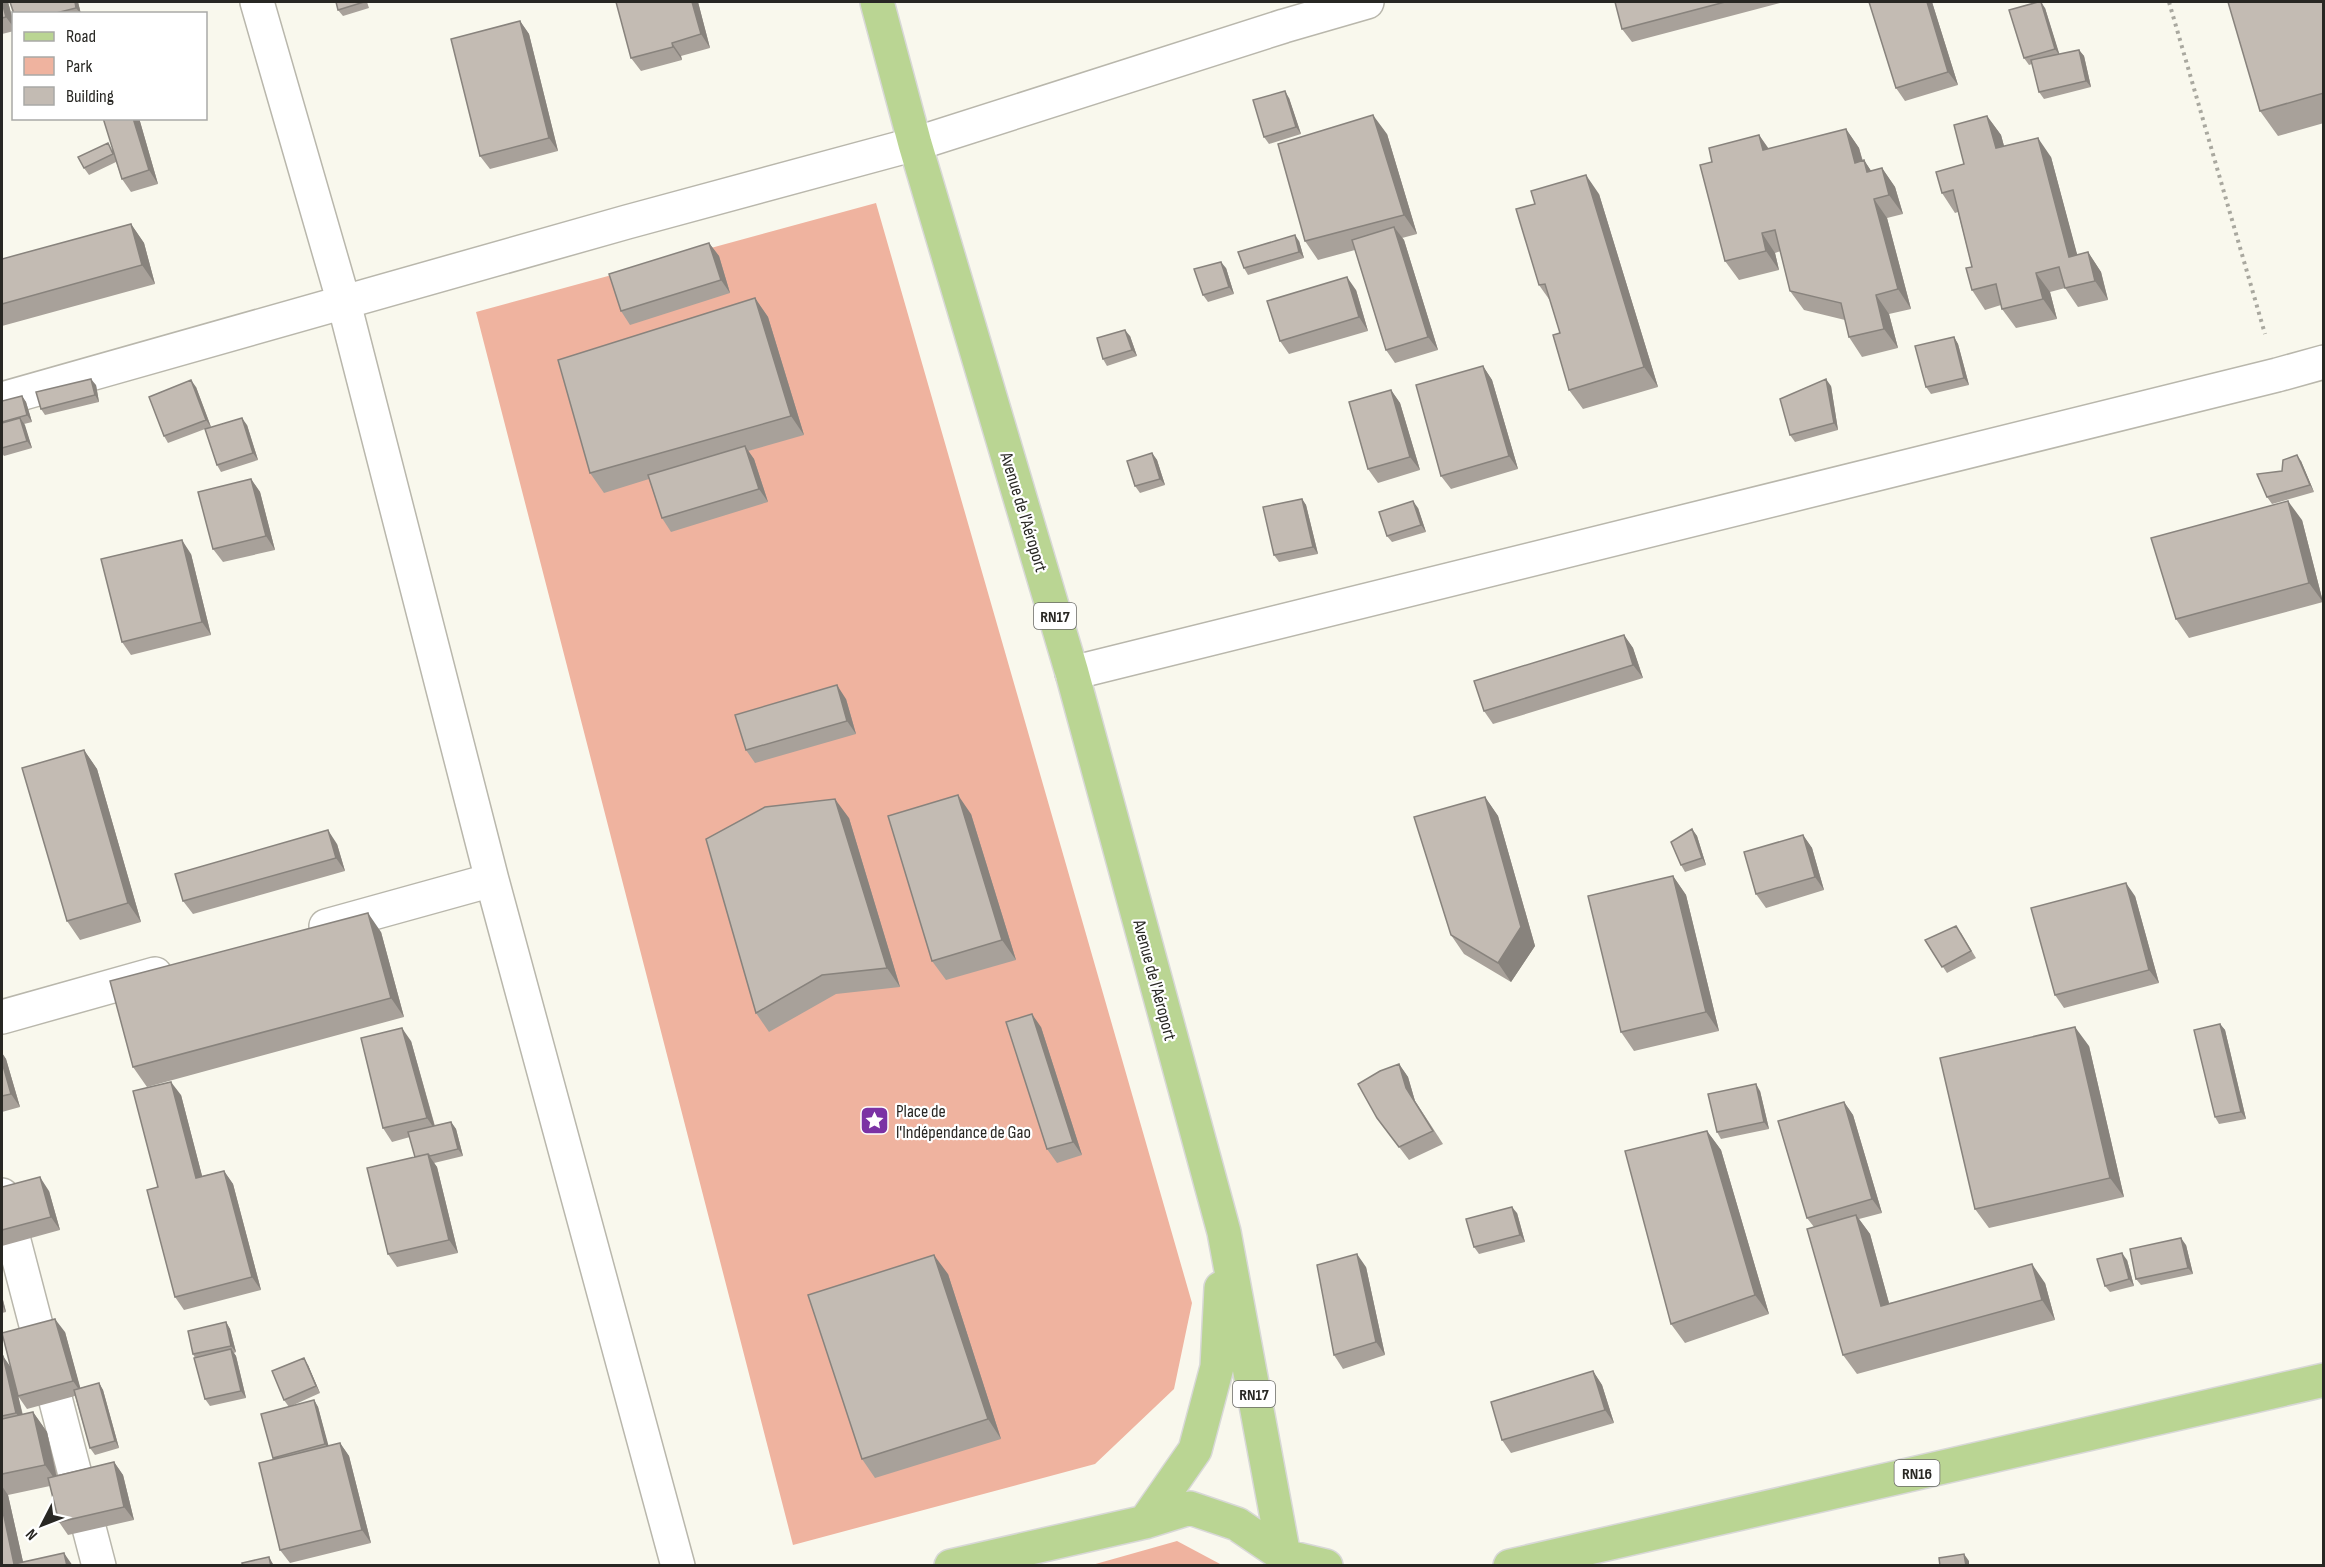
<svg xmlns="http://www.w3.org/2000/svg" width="2325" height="1567" font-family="'Sofia Sans Condensed',sans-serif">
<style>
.green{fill:#efb39f}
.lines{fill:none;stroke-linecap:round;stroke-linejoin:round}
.minor-casing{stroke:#b9b7ac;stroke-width:36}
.primary-casing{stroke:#d8d8d7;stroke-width:36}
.path{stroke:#a9a89f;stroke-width:4;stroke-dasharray:3 4.5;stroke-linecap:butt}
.minor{stroke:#fff;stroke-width:33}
.primary{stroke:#bad593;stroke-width:33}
.wall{fill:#a8a19a}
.shaded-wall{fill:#88837d}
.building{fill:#c3bbb3;stroke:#88837d;stroke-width:1.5}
.labels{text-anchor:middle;stroke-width:4.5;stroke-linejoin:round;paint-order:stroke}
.shield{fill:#fff;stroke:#686865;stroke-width:1.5}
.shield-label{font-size:16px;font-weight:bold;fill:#282723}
.street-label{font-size:18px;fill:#282723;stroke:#fff}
.poi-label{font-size:18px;fill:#282723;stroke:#fff;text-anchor:start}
</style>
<rect width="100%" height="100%" fill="#f9f8ed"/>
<path class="green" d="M876 203 1192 1303 1174 1389 1095 1464 793 1545 476 312Z
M1177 1541 1222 1565H1092Z"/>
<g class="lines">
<defs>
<path id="minor" d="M257 2 344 303 492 880 678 1566
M2 399 627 222 915 144 1284 26 1367 2
M1072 673 2277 375 2324 362
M326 926 492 880
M2 1017 155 974
M2 1195 99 1566"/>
<path id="primary" d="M877 2 915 144 1072 673 1224 1232 1284 1556 1326 1566
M1145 1522 1195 1450 1217 1367 1221 1288
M951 1566 1145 1522 1190 1508 1237 1524 1284 1556 1291 1566
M1510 1566 2324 1380"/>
</defs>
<use href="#minor" class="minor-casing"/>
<use href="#primary" class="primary-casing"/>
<path class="path" d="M2169 2 2265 334"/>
<use href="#minor" class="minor"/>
<use href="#primary" class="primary"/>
</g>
<path class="wall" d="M2 2H8L14 24V31L2 34Z
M78 2 81 14H14Z
M336 2H367L369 8 343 16 338 10Z
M698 2 710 48 681 56 682 60 641 71 631 58Z
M1615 2H1784L1632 42 1622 29Z
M1869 2H1932L1958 85 1905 101 1896 88Z
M2324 2V123L2278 136 2260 111Z
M2045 8 2059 54 2079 50 2084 56 2091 87 2044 99 2039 92 2032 64 2029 65 2024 58Z
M520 21 529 34 558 151 490 169 480 156Z
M1289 98 1301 134 1269 144 1264 137Z
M1987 116 2001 135 2004 146 2051 157 2077 255 2088 252 2101 272 2108 300 2078 307 2065 288 2050 292 2057 319 2016 328 2002 309 2001 305 1985 310 1972 290V267L1958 212 1955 213 1942 193 1964 164Z
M103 118H139L158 184 131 192 122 179 116 162 89 175 84 168 113 150Z
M1846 129 1859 148 1863 161 1864 160 1871 171 1882 168 1895 187 1903 214 1887 218 1911 309 1889 314 1898 348 1862 357 1849 337 1845 320 1804 310 1790 291 1781 251 1775 253 1779 270 1739 280 1725 261 1712 162 1759 135 1769 149Z
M1387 134 1417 234 1402 238 1404 240 1438 350 1395 363 1386 350 1355 250 1318 260 1305 241Z
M1599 194 1658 387 1583 409 1569 390 1560 333 1551 302 1539 285Z
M131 224 144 243 155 284 2 326V259Z
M1299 241 1304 258 1248 275 1244 268Z
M709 243 719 256 730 293 630 325 621 311Z
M1226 268 1234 294 1208 302 1203 295Z
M1356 290 1368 331 1289 354 1280 341Z
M755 298 768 317 804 435 748 451 754 459 768 502 671 532 662 518 649 479 604 493 590 473Z
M1130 336 1137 356 1107 366 1103 359Z
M1954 337 1958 344 1969 385 1931 394 1926 387Z
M1483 366 1492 380 1518 469 1451 489 1441 476Z
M96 385 99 402 45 415 41 409Z
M1831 386 1838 430 1795 442 1790 435Z
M196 387 211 427 247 425 258 460 221 472 217 465 205 429 168 443 164 436Z
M1391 390 1400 403 1420 470 1378 483 1368 469Z
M22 396 26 402 32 422 24 424 32 448 4 456 2 453V401Z
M1152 453 1157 460 1165 485 1140 493 1135 486Z
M2301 461 2314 492 2272 504 2267 497 2282 471Z
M251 479 260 492 275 550 223 562 213 549Z
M1302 499 1306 505 1318 554 1279 562 1274 555Z
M1418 508 1426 532 1392 542 1387 536Z
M2302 520 2323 602 2189 638 2176 619Z
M191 554 211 635 131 655 122 642Z
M1624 635 1633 648 1643 678 1493 724 1484 711Z
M846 699 856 734 755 763 746 750Z
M84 750 97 769 141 922 80 940 67 921Z
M1485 797 1498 816 1535 946 1511 982 1464 954 1451 935Z
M971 814 1016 960 946 980 932 961Z
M849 818 900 987 836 994 769 1032 756 1013Z
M1692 829 1697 836 1706 865 1685 872 1681 865Z
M1803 835 1812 848 1824 890 1766 908 1756 894Z
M337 844 345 871 193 914 183 901Z
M1673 876 1686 895 1719 1031 1634 1051 1621 1032Z
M2135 896 2159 983 2064 1008 2055 995Z
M381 932 404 1017 147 1087 133 1067Z
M1961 933 1976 958 1947 973 1925 940Z
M2220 1024 2225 1030 2246 1119 2219 1124 2215 1117Z
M1041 1027 1082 1155 1057 1163 1047 1149Z
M411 1041 435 1126 451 1122 456 1129 463 1156 434 1163 437 1167 458 1253 397 1267 388 1254 415 1157 410 1137 392 1142 383 1128Z
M2089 1046 2124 1197 1989 1228 1975 1209Z
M2 1053 6 1059 20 1107 2 1112Z
M1399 1064 1408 1077 1415 1101 1443 1144 1409 1160 1377 1118Z
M1760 1091 1769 1129 1721 1139 1717 1132Z
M181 1095 202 1176 224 1171 233 1184 261 1290 184 1310 175 1297 158 1187Z
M1844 1102 1853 1115 1882 1213 1859 1219 1870 1234 1889 1303 2045 1283 2055 1320 1857 1374 1843 1355 1814 1227 1807 1218Z
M1707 1131 1721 1150 1769 1314 1685 1343 1671 1324Z
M2 1187 49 1191 60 1230 2 1246Z
M1517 1213 1525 1242 1479 1254 1474 1247Z
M2186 1245 2193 1274 2141 1285 2136 1279Z
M2127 1260 2134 1286 2110 1292 2105 1286Z
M1366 1267 1385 1355 1343 1369 1334 1355Z
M948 1274 1001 1439 875 1478 862 1459Z
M2 1296 6 1312 2 1313Z
M226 1322 230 1329 236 1352 234 1353 236 1356 246 1398 210 1406 205 1399 195 1358 193 1354Z
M65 1332 80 1388 99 1383 103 1390 119 1448 95 1455 90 1448 75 1396 27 1409 18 1396 17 1391 23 1415 33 1412 47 1432 57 1475 114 1462 123 1475 134 1520 68 1535 59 1522 50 1486 8 1495 23 1562 2 1566V1356L10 1367Z
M308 1365 320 1393 289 1407 284 1400Z
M1593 1371 1602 1385 1614 1423 1511 1453 1502 1440Z
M314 1400 318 1407 328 1446 340 1443 349 1456 371 1543 290 1563 280 1550 274 1459 273 1458Z"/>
<path class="shaded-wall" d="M2 2H8L14 24V28L6 17Z
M75 2H78L81 14 76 8Z
M692 2H698L710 48 701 34Z
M1927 2H1932L1958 85 1948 72Z
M2041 2 2045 8 2060 56 2055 49Z
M520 21 529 34 558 151 549 138Z
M672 43 681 56 682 60 673 47Z
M2079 50 2084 56 2091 87 2086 81Z
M1285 91 1289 98 1301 134 1296 127Z
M1373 115 1387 134 1417 234 1404 215Z
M1987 116 2001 135 2010 168 1996 148Z
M133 118H139L158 184 149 170Z
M1846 129 1859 148 1868 182 1855 163Z
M1759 135 1772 154 1763 150Z
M2038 138 2051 157 2083 276 2069 257Z
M1864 160 1877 180 1867 172Z
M1882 168 1895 187 1903 214 1889 195Z
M1586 175 1599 194 1658 387 1644 367Z
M1874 199 1887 218 1911 309 1898 289Z
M131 224 144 243 155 284 142 265Z
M1394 227 1404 240 1438 350 1428 337Z
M1762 233 1775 253 1779 270 1766 251Z
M1295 235 1299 241 1304 258 1299 252Z
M709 243 719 256 730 293 721 280Z
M2088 252 2101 272 2108 300 2095 281Z
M1221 262 1226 268 1234 294 1229 287Z
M2036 273 2050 292 2057 319 2043 299Z
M1347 277 1356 290 1368 331 1359 317Z
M1876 295 1889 314 1898 348 1884 329Z
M755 298 768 317 804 435 791 416Z
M1125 330 1130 336 1137 356 1132 350Z
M1954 337 1958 344 1969 385 1964 378Z
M1483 366 1492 380 1518 469 1509 456Z
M91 379 96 385 99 402 95 395Z
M1826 379 1831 386 1838 430 1834 423Z
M191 380 196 387 211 427 206 420Z
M1391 390 1400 403 1420 470 1410 457Z
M22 396 26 402 32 422 27 415Z
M20 418 25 425 32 448 27 441Z
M242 418 247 425 258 460 253 453Z
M745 446 754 459 768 502 759 489Z
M1152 453 1157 460 1165 485 1160 479Z
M2297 455 2301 461 2314 492 2310 485Z
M251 479 260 492 275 550 266 536Z
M1302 499 1306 505 1318 554 1313 547Z
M1413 501 1418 508 1426 532 1421 525Z
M2288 501 2302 520 2323 602 2309 583Z
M182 540 191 554 211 635 202 622Z
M1624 635 1633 648 1643 678 1633 665Z
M837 685 846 699 856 734 847 721Z
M84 750 97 769 141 922 128 903Z
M958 795 971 814 1016 960 1002 940Z
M1485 797 1498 816 1535 946 1511 982 1498 963Z
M835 799 849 818 900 987 887 968Z
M1692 829 1697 836 1706 865 1702 858Z
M328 830 337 844 345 871 336 858Z
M1803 835 1812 848 1824 890 1815 877Z
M1673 876 1686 895 1719 1031 1706 1012Z
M2126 883 2135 896 2159 983 2149 970Z
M368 913 381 932 404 1017 391 998Z
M1032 1014 1041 1027 1082 1155 1073 1142Z
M2220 1024 2225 1030 2246 1119 2241 1112Z
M2075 1027 2089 1046 2124 1197 2110 1178Z
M402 1028 411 1041 436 1131 427 1118Z
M2 1053 6 1059 20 1107 11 1094 2 1062Z
M1399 1064 1408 1077 1415 1101 1443 1144 1406 1088Z
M171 1082 181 1095 206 1191 196 1178Z
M1756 1084 1760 1091 1769 1129 1764 1122Z
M1844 1102 1853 1115 1882 1213 1872 1199Z
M451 1122 456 1129 463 1156 458 1149Z
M1707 1131 1721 1150 1769 1314 1755 1295Z
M428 1154 437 1167 458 1253 449 1240Z
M224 1171 233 1184 261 1290 252 1277Z
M40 1177 49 1191 60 1230 51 1217Z
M1512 1207 1517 1213 1525 1242 1520 1235Z
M1856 1215 1870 1234 1895 1325 1881 1306Z
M2181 1238 2186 1245 2193 1274 2188 1268Z
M2122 1253 2127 1260 2134 1286 2129 1279Z
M1357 1254 1366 1267 1385 1355 1376 1342Z
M934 1255 948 1274 1001 1439 988 1419Z
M2032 1264 2045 1283 2055 1320 2042 1300Z
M2 1296 6 1312 2 1305Z
M55 1319 65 1332 82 1394 73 1381Z
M226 1322 230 1329 236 1352 231 1346Z
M231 1349 236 1356 246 1398 241 1391Z
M3 1356 12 1369 25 1426 16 1413Z
M304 1358 308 1365 320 1393 316 1386Z
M1593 1371 1602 1385 1614 1423 1605 1410Z
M99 1383 103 1390 119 1448 115 1441Z
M314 1400 318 1407 330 1451 325 1444Z
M33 1412 47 1432 58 1484 45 1465Z
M340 1443 349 1456 371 1543 362 1530Z
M114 1462 123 1475 134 1520 124 1507Z
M2 1486 8 1495 24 1566 14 1564 2 1507Z
M64 1553 73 1566H67Z
M1964 1554 1969 1561V1566H1966Z
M269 1557 273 1564 274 1566H271Z"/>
<path class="building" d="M2 2 6 17 2 18Z
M10 2H75L76 8 52 14H14Z
M336 2H364L338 10Z
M616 2H692L701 34 672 43 673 47 631 58Z
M1615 2H1725L1622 29Z
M1869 2H1927L1948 72 1896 88Z
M2038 2H2041L2055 49 2024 58 2009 10Z
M2228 2H2324V93L2260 111Z
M520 21 549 138 480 156 451 39Z
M2079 50 2086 81 2039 92 2031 60Z
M1285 91 1296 127 1264 137 1253 100Z
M1373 115 1404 215 1305 241 1278 144Z
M1987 116 1996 148 2038 138 2069 257 2088 252 2095 281 2065 288 2059 267 2036 273 2043 299 2002 309 1996 284 1972 290 1966 268 1972 267 1953 190 1942 193 1936 172 1964 164 1954 125Z
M103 118H133L149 170 122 179Z
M1846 129 1855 163 1864 160 1867 172 1882 168 1889 195 1874 199 1898 289 1876 295 1884 329 1849 337 1841 303 1790 291 1775 230 1762 233 1766 251 1725 261 1700 165 1712 162 1709 148 1759 135 1763 150Z
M108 143 113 154 84 168 78 157Z
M1586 175 1644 367 1569 390 1553 335 1560 333 1545 284 1539 285 1516 209 1535 204 1531 191Z
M131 224 142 265 2 304V259Z
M1394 227 1428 337 1386 350 1352 240Z
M1295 235 1299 252 1244 268 1238 252Z
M709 243 721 280 621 311 609 274Z
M1221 262 1229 287 1203 295 1194 269Z
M1347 277 1359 317 1280 341 1267 301Z
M755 298 791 416 590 473 558 360Z
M1125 330 1132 350 1103 359 1097 338Z
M1954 337 1964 378 1926 387 1915 346Z
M1483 366 1509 456 1441 476 1416 385Z
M91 379 95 395 41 409 36 392Z
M1826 379 1834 423 1790 435 1780 399Z
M191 380 206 420 164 436 149 397Z
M1391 390 1410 457 1368 469 1349 402Z
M22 396 27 415 2 422V401Z
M20 418 27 441 2 448V423Z
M242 418 253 453 217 465 205 429Z
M745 446 759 489 662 518 648 475Z
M1152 453 1160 479 1135 486 1127 461Z
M2297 455 2310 485 2267 497 2257 474 2282 471 2283 460Z
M251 479 266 536 213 549 198 492Z
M1302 499 1313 547 1274 555 1263 507Z
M1413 501 1421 525 1387 536 1379 512Z
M2288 501 2309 583 2176 619 2151 538Z
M182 540 202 622 122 642 101 559Z
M1624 635 1633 665 1484 711 1474 681Z
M837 685 847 721 746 750 735 715Z
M84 750 128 903 67 921 22 768Z
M958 795 1002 940 932 961 888 816Z
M1485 797 1521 927 1498 963 1451 935 1414 817Z
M835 799 887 968 822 975 756 1013 706 839 765 807Z
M1692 829 1702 858 1681 865 1671 842Z
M328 830 336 858 183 901 175 874Z
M1803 835 1815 877 1756 894 1744 852Z
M1673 876 1706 1012 1621 1032 1588 896Z
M2126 883 2149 970 2055 995 2031 908Z
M368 913 391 998 133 1067 110 981Z
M1956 926 1971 951 1942 967 1925 940Z
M1032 1014 1073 1142 1047 1149 1006 1022Z
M2220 1024 2241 1112 2215 1117 2194 1030Z
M2075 1027 2110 1178 1975 1209 1940 1058Z
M402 1028 427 1118 383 1128 361 1038Z
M2 1062 11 1094 2 1096Z
M1399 1064 1406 1088 1433 1131 1399 1147 1377 1118 1358 1084 1380 1071Z
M171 1082 196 1178 224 1171 252 1277 175 1297 147 1190 158 1187 133 1091Z
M1756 1084 1764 1122 1717 1132 1708 1094Z
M1844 1102 1872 1199 1807 1218 1778 1121Z
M451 1122 458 1149 430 1156 428 1154 415 1157 408 1132Z
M1707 1131 1755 1295 1671 1324 1625 1151Z
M428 1154 449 1240 388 1254 367 1168Z
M40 1177 51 1217 2 1230V1187Z
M1512 1207 1520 1235 1474 1247 1466 1219Z
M1856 1215 1881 1306 2032 1264 2042 1300 1843 1355 1807 1229Z
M2181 1238 2188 1268 2136 1279 2130 1249Z
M2122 1253 2129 1279 2105 1286 2097 1259Z
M1357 1254 1376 1342 1334 1355 1317 1265Z
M934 1255 988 1419 862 1459 808 1295Z
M55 1319 73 1381 18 1396 2 1333Z
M226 1322 231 1346 193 1354 188 1331Z
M231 1349 241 1391 205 1399 194 1358Z
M3 1356 16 1413 2 1416V1356Z
M304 1358 316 1386 284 1400 272 1371Z
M1593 1371 1605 1410 1502 1440 1491 1402Z
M99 1383 115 1441 90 1448 74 1390Z
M314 1400 325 1444 273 1458 261 1414Z
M33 1412 45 1465 2 1474V1419Z
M340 1443 362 1530 280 1550 259 1463Z
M114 1462 124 1507 59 1522 48 1478Z
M2 1507 14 1564 64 1553 67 1566H2Z
M1964 1554 1966 1566H1940L1939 1558Z
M269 1557 271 1566H243L242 1563Z"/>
<defs>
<symbol id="sight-square" viewBox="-11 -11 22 22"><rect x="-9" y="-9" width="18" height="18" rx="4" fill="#7b32a4" stroke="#fff"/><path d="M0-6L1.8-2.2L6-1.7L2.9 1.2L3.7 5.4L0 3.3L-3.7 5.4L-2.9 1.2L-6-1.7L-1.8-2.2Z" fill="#fff"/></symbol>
</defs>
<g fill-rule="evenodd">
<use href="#sight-square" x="858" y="1104" width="33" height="33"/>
</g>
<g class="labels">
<g class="shield">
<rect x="1034" y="603" width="42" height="26" rx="4.5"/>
<rect x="1233" y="1381" width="42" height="26" rx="4.5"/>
<rect x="1894.5" y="1460" width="45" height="26" rx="4.5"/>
</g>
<g class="shield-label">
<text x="1055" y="622">RN17</text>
<text x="1254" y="1400">RN17</text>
<text x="1917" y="1479">RN16</text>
</g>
<g class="street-label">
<text transform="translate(1024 512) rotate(73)" y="6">Avenue de l'Aéroport</text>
<text transform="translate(1155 980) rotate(75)" y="6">Avenue de l'Aéroport</text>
</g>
<g class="poi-label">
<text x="896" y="1117">Place de<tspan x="896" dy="21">l'Indépendance de Gao</tspan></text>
</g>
</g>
<rect width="2325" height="1567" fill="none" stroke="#282723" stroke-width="6"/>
<rect x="12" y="12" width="195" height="108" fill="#ffffff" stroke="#a9a9a7" stroke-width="1.5"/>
<rect x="24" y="32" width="30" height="9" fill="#bad593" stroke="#a9a9a7" stroke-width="1.5"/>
<text x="66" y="42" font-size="18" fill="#282723">Road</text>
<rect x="24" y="57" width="30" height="18" fill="#efb39f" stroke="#a9a9a7" stroke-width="1.5"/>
<text x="66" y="72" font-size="18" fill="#282723">Park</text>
<rect x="24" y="87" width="30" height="18" fill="#c3bbb3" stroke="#a9a9a7" stroke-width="1.5"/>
<text x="66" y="102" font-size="18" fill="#282723">Building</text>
<g transform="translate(42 1525) rotate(228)" stroke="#ffffff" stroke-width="4.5" paint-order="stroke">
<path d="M0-4.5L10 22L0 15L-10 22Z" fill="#282723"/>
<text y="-9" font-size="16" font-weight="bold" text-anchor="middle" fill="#282723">N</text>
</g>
</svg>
